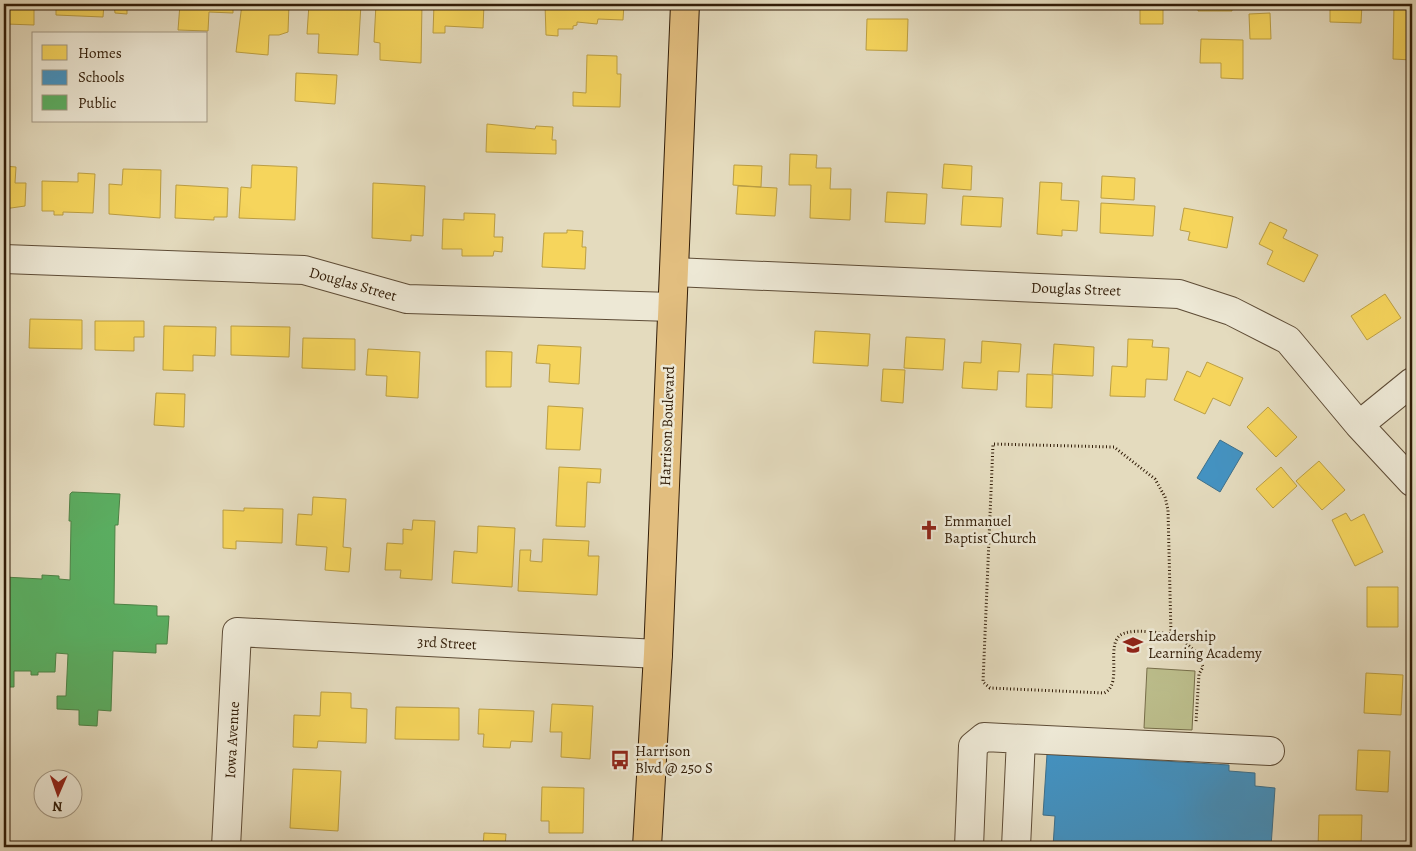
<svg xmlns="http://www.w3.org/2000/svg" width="1416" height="851" font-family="Alegreya,serif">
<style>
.green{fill:#bcbe8c;stroke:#776e4a}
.homes{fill:#f6d55c;stroke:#bb9e43}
.schools{fill:#4393c3;stroke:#3e708b}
.public{fill:#5aae61;stroke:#4e8246}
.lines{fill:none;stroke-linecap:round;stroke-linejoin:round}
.minor-casing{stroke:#5e4c36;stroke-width:30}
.major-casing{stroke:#321d08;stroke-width:30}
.path{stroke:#321d08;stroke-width:3;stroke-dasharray:1 2.5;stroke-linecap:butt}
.minor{stroke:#ede8d5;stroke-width:28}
.major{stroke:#e2be7f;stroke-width:28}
.labels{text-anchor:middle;stroke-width:5;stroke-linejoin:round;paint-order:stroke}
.street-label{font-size:15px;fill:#321d08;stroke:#ede8d5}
.poi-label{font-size:15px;fill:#321d08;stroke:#ede8d5;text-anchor:start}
</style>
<rect width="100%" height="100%" fill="#e4dbbe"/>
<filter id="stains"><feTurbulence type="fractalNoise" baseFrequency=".004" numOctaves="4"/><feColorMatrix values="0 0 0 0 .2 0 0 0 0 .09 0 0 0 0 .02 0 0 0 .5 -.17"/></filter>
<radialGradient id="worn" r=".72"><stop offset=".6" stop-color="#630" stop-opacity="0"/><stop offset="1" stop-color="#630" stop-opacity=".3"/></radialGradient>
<path class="green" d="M1147 668 1195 671 1192 730 1144 728Z"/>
<path class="homes" d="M4 4H34V25L6 24 7 12H4Z
M56 4H104L103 17 56 15Z
M114 4H165L164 9 127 8V14L115 13Z
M180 4H233V13L209 12 208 31 178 30Z
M242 4H289L288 32 279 35H269L268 55 236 52Z
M309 4H361L358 55 318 53 319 34H307Z
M376 4H422L421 63 380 60V43L374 42Z
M434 4H484L483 28 445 26V33H433Z
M545 4H624L623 20 598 19 597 24 577 22V25L573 26V29H558V36L546 35Z
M840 4H921V6Z
M1046 4H1071V9L1046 8Z
M1140 4H1163V24H1140Z
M1198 4H1232V11H1198Z
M1269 4H1306V7Z
M1330 4H1362L1361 23 1330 22Z
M1394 4H1412V60L1393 59Z
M1270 13 1271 39H1250L1249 14Z
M867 19H908L907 51 866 50Z
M1201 39 1243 40V79L1221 78V63H1200Z
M587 55 617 56V74H621L620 107 573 106V92L586 93Z
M296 73 337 75 335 104 295 101Z
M487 124 535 129 536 126 553 127 552 140H556V154L486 152Z
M790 154 817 155 816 168H831L830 189H851L850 220 810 218 811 185H789Z
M944 164 972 166 971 190 942 188Z
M252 165 297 167 295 220 239 218 241 187 251 188Z
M734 165 762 166 761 187 733 185Z
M4 166 16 167 15 183H26L25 206 4 209Z
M123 169 161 170 160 218 109 214V184L122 185Z
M78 173 95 174 93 213 63 212V215H54V211H42V181L78 182Z
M1102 176 1135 178 1134 200 1101 198Z
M1040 182 1062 183 1061 200 1079 201 1077 231 1062 230V236L1037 234Z
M373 183 425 186 423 236 411 235V241L372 238Z
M176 185 228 188 227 217H214V220L175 218Z
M738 186 777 188 775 216 736 214Z
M887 192 927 194 925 224 885 222Z
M963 196 1003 198 1001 227 961 225Z
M1101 203 1155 206 1153 236 1100 233Z
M1184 208 1233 217 1227 248 1188 240 1190 232 1180 230Z
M464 213 495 214 494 237H503L502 252 494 251 493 256H462V249H442L443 219 464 220Z
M1270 222 1287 230 1283 238 1318 255 1304 282 1267 264 1273 251 1259 244Z
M567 230 583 231 582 247H586L585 269 542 267 544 233H567Z
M1385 294 1401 318 1367 340 1351 316Z
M4 315H9L8 348H4Z
M30 319 82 320V349L29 348Z
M95 321H144V337H134V351L95 350Z
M164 326 216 327 215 356 193 355V371L163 370Z
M231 326 290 327 289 357 231 355Z
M815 331 870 334 868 366 813 363Z
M906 337 945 339 943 370 904 368Z
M303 338 355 339V370L302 368Z
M1128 339 1153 340 1152 347 1169 348 1167 380 1146 379 1145 397 1110 396 1112 366 1127 367Z
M982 341 1021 344 1019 372 998 371 997 390 962 388 964 362 981 363Z
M1054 344 1094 347 1093 376 1052 374Z
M538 345 581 347 579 384 549 382 550 364 536 363Z
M368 349 420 352 418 398 386 396 387 376 366 375Z
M486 351 512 352 511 387H486Z
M1207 362 1243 378 1230 406 1213 398 1205 414 1174 400 1187 371 1200 377Z
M883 369 905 370 903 403 881 401Z
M1027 374 1053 375 1052 408 1026 407Z
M156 393 185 394 184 427 154 425Z
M548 406 583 408 580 450 546 449Z
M1268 407 1297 437 1276 457 1247 427Z
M1319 461 1345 490 1322 510 1296 481Z
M559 467 601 469 600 483 587 482 585 527 556 526Z
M1281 467 1297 486 1273 508 1256 489Z
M313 497 346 499 343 547 351 548 349 572 325 570 327 547 296 545 298 514 312 515Z
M244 508 283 509 282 543 236 541V549L223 548V510L244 511Z
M1346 513 1351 521 1364 514 1383 552 1355 566 1332 520Z
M413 520 435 521 432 580 400 578 401 570H385L387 543 403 544V529L412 530Z
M478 526 515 528 512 587 452 583 454 551 477 553Z
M543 539 589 541 588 556H599L597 595 518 591 520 550H531L530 561 542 562Z
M1367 587H1398V627H1367Z
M1366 673 1403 675 1401 715 1364 713Z
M321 692 351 693V708L367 709 366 743 318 741 317 748 293 747 294 715 320 716Z
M552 704 593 706 590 759 561 757 562 732H550Z
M396 707 459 708V740L395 739Z
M479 709 534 711 532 742 511 741 510 748 483 747 484 734H478Z
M1358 750 1390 751 1388 792 1356 790Z
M293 769 341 771 338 831 290 828Z
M542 787 584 788 583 833H549V821H541Z
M1319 815H1362L1361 847H1318Z
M484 833 506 834 505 847H483Z"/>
<path class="schools" d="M1220 440 1243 453 1220 492 1197 478Z
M1047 754 1229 765V771L1255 773V786L1275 788 1271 847H1053L1055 816 1043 815Z"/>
<path class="public" d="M72 492 120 494 118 525H115L114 604 157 606V616H169L167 644H156V653L113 651 111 711 98 710 97 726 79 725V710L57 709V696H66L68 654 56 653 55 672H38V675H31V671H14V687H4V574V577L42 579V575L59 576V579L70 580 71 521H69L70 494Z"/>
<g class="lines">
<defs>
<path id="minor" d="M4 259 304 270 407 299 672 307
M674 272 1179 294 1231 311 1288 340 1359 425 1412 482
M1359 425 1412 382
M226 847 237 632 658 654
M969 847 973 746 984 737 1270 751
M1016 847 1021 739"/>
<path id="major" d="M647 847 658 654 685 4"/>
</defs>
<use href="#minor" class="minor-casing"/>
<use href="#major" class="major-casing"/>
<path class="path" d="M1171 634 1168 510 1165 497 1155 479 1114 447 993 444 983 682 990 688 1104 693C1125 684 1102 639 1125 633 1138 629 1158 633 1171 634H1176L1198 654 1203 667 1199 674 1196 722"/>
<use href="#minor" class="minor"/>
<use href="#major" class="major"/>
</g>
<defs>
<symbol id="church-bare" viewBox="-9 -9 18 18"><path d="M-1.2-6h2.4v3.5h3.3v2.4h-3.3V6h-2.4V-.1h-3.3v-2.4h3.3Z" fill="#8f2418" stroke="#ede8d5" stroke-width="2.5" paint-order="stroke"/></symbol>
<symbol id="school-bare" viewBox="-9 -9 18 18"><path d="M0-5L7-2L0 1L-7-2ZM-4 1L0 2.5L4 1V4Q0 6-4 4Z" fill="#8f2418" stroke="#ede8d5" stroke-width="2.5" paint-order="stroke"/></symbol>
<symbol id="bus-bare" viewBox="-9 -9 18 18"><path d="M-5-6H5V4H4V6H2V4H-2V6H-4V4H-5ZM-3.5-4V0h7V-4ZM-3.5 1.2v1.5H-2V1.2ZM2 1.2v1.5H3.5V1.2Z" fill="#8f2418" stroke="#ede8d5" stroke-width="2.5" paint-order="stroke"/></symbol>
</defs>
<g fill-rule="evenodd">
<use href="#church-bare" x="915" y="516" width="28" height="28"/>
<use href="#school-bare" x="1119" y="631" width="28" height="28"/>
<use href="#bus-bare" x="606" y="746" width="28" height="28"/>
</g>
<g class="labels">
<g class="street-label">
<text transform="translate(353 284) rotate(16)" y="5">Douglas Street</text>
<text transform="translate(1076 289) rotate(2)" y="5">Douglas Street</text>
<text transform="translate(667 426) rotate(-88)" y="5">Harrison Boulevard</text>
<text transform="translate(447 643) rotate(3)" y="5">3rd Street</text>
<text transform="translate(232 740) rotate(-87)" y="5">Iowa Avenue</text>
</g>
<g class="poi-label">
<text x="944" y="526">Emmanuel<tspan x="944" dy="17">Baptist Church</tspan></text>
<text x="1148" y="641">Leadership<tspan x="1148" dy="17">Learning Academy</tspan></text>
<text x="635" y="756">Harrison<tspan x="635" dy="17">Blvd @ 250 S</tspan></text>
</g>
</g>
<rect width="1416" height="851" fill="none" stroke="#e4dbbe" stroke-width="20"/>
<rect x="5" y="5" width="1406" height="841" fill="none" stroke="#321d08" stroke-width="2.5"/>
<rect x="10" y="10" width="1396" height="831" fill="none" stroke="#321d08"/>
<rect x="32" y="32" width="175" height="90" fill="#ede8d5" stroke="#a29783"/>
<rect x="42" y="45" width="25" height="15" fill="#f6d55c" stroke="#a29783"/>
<text x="78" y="58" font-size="15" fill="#321d08">Homes</text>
<rect x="42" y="70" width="25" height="15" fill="#4393c3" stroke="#a29783"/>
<text x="78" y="82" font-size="15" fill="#321d08">Schools</text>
<rect x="42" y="95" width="25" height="15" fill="#5aae61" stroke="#a29783"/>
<text x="78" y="108" font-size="15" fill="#321d08">Public</text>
<g transform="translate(58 794) rotate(182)"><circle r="24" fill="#ede8d5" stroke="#a29783"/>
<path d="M0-4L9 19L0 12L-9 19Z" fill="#8f2418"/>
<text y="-8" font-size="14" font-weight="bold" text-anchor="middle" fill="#321d08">N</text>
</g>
<rect width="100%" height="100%" filter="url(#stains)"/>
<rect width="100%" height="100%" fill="url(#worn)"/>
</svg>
